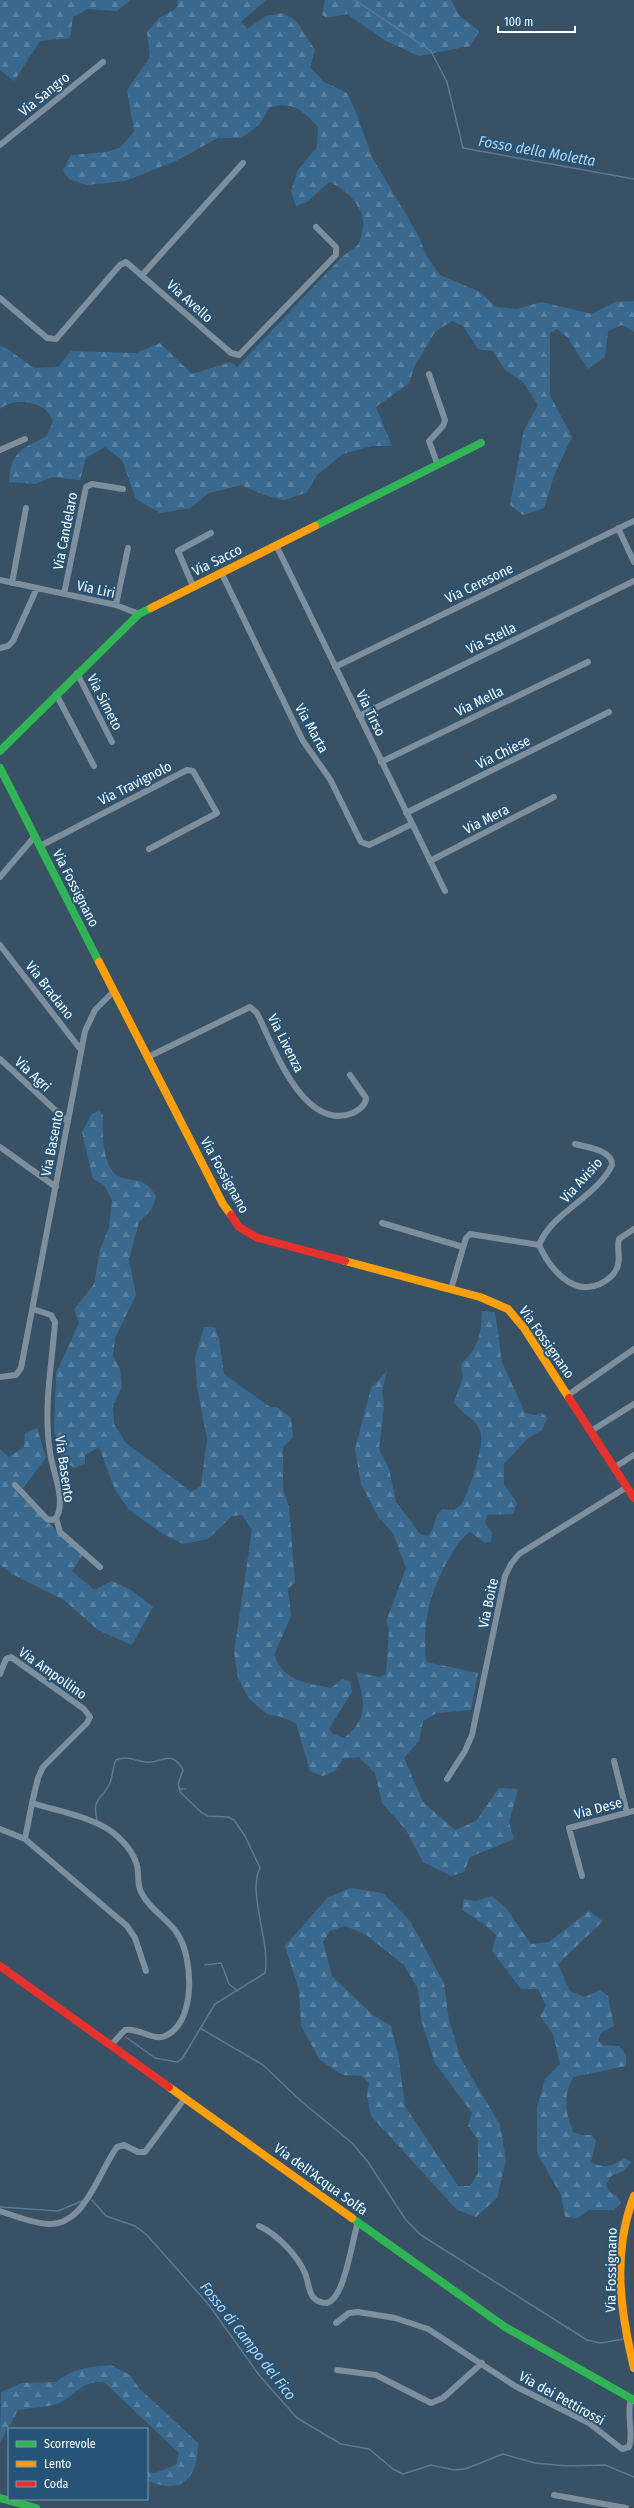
<svg xmlns="http://www.w3.org/2000/svg" width="634" height="2508" font-family="'Fira Sans Condensed',sans-serif">
<style>
.forest{fill:url(#forest-firs);fill-rule:evenodd}
.lines{fill:none;stroke-linecap:round;stroke-linejoin:round}
.stream{stroke:#5a7a94;stroke-width:1.5}
.street{stroke:#7d8e9c;stroke-width:6}
.fast{stroke:#30b455;stroke-width:8}
.slow{stroke:#ff9f0a;stroke-width:8}
.jam{stroke:#e5322d;stroke-width:8}
.labels{text-anchor:middle;stroke-width:4;stroke-linejoin:round;paint-order:stroke}
.street-label{font-size:14px;fill:#fff;stroke:#265378}
.water-label{font-size:15px;font-style:italic;fill:#b4d3eb;stroke:#265378}
</style>
<defs>
<pattern id="forest-firs" width="22" height="20" patternUnits="userSpaceOnUse"><rect width="22" height="20" fill="#3a698f"/><path d="M5 1l3.5 6h-7zM16 11l3.5 6h-7z" fill="#5880a0"/></pattern>
</defs>
<rect width="100%" height="100%" fill="#395165"/>
<path class="forest" d="M0 0H131L117 11 87 9 73 17 70 38 40 41 14 81 0 70Z
M178 0H266L241 22 247 29 266 16 283 13 296 21 315 50 310 67 324 82 347 93 355 110 373 159 417 233 426 255 440 275 480 292 496 307 517 309 541 302 592 314 615 302 634 301V356V332L622 325 608 331 605 357 588 369 568 338 557 329 550 333V395L572 437 555 473 544 508 523 515 510 505 524 430 538 405 523 382 505 370 493 351 478 349 463 326 452 321 435 332 415 365 409 383 376 407 392 446H372L343 454 318 474 306 493 284 500 264 495 241 485 209 493 190 508 160 513 136 499 122 460 105 447 86 458 80 480 52 477 36 484 9 482C11 451 22 449 47 436L53 421C51 417 47 410 43 408 30 400 12 399 0 409V346L6 348 34 368 58 367 71 351 136 353 160 343 192 374 231 362 237 367 343 256 358 245C360 240 362 233 363 227 366 208 345 188 329 182L307 202 296 206 291 191 298 170 317 147 318 127C303 110 293 101 270 107L259 125 241 138H218L176 161 125 181 87 185 69 179 63 170 71 155 107 152 121 147 134 131 127 90 150 57 147 32 160 17 176 9Z
M325 0H451L459 15 479 31 470 46 419 56 386 41 347 14 327 18 322 15Z
M99 1111 103 1115C102 1130 102 1170 120 1177 138 1183 143 1176 156 1196L152 1209 139 1222 129 1260 136 1295 115 1338 113 1356 120 1369 122 1387 113 1405 114 1424 126 1443 191 1492 201 1486 207 1439 197 1387 195 1358 204 1327H215L219 1339 224 1374 270 1407H277L291 1418 293 1437 283 1447V1490L289 1507 295 1582 288 1589 291 1616 274 1655C286 1683 304 1682 331 1688L342 1679 350 1681 352 1692 329 1729 333 1734 344 1738C370 1718 364 1699 356 1672L379 1677 386 1674 389 1630 386 1622 406 1568 393 1533 379 1518 361 1484 355 1449 371 1388 387 1371 382 1391 384 1407 379 1449 389 1469 396 1502 420 1534 428 1536C436 1528 433 1517 442 1509L454 1510C457 1508 462 1505 463 1502 469 1491 484 1445 481 1434 478 1419 461 1414 454 1402L463 1378 461 1364C479 1347 481 1335 482 1311L495 1312 502 1362 525 1413 536 1415 542 1413 547 1418 542 1430 527 1439 504 1464V1484L517 1503 513 1514 487 1515 485 1524 492 1533 491 1541 485 1543 470 1532C459 1539 455 1549 448 1560 428 1597 423 1620 426 1662L478 1673 471 1710 437 1713 423 1721 419 1741 404 1758 423 1802 455 1830 476 1821 499 1788 518 1789 509 1822 514 1839 470 1857 464 1872 451 1876 423 1862 406 1830 382 1803 375 1773 359 1757 343 1759 335 1771 323 1776 310 1771 296 1723 278 1716 267 1714 249 1699 238 1678 234 1653 252 1529 242 1515 232 1516 208 1539 183 1544 163 1534 129 1510 115 1490 99 1447 85 1455V1464L75 1468 64 1462 54 1431 56 1373 79 1323 74 1310 94 1284 100 1250 109 1227 112 1200 104 1185 93 1179 82 1132 92 1114Z
M37 1428 46 1458 18 1494 83 1555 72 1571 94 1590 112 1581 131 1590 153 1607 132 1645 98 1630 64 1600 12 1574 0 1565V1449L9 1457 24 1447 25 1433Z
M350 1888 383 1893 410 1921 444 1983 449 2020 461 2059 500 2125 506 2160 497 2198 476 2217 457 2210 371 2116 367 2096 369 2083 361 2076 343 2075 320 2060 301 2026 299 1990 285 1946 327 1898ZM345 1926 365 1934 404 1965 418 1989 421 2020 435 2063 472 2113 468 2126 478 2140V2173L470 2186H458L405 2106 398 2054 391 2026 373 2015 332 1976 323 1942 330 1931Z
M492 1896 506 1908 531 1944 549 1942 589 1911 603 1921 558 1964 570 1991 585 1997 600 1990 608 1996 614 2026 601 2033 598 2041 604 2045 619 2046 626 2055V2066L573 2077C563 2098 565 2111 573 2132L582 2135H592L596 2141 591 2162C604 2169 613 2166 624 2158L631 2162 624 2171 611 2176 606 2185 609 2192 616 2195 621 2203 614 2210H589L578 2218 565 2217 561 2195 537 2153V2107L545 2079 560 2064 553 2034 540 2016 546 2006 538 1989H521L492 1951 496 1935 483 1923 462 1910 464 1899 476 1901Z
M111 2365 130 2375 140 2389 198 2443C198 2461 194 2484 172 2486 165 2487 154 2483 147 2481V2472L155 2473 176 2465 179 2453 104 2382C80 2381 80 2392 61 2402 53 2407 29 2408 18 2410L0 2443 1 2392 22 2383 57 2382C72 2368 91 2367 111 2365Z"/>
<g class="lines">
<path class="stream" d="M355 0 431 51 447 82 463 148 634 179
M179 1789H186
M97 1820C92 1799 100 1801 109 1785 113 1778 112 1768 116 1760 127 1755 135 1761 146 1762 160 1765 171 1747 183 1770L178 1784 180 1792 202 1813 208 1816 228 1817 234 1820 245 1836 260 1868C247 1893 271 1943 265 1973L215 2004 182 2059 177 2062 155 2058 126 2037
M205 1965 221 1963 229 1984 238 1991
M200 2028 263 2065 301 2101 352 2143 368 2162 406 2220 421 2235 587 2340 600 2343 624 2339
M92 2200 106 2216 135 2226 146 2234 209 2305 259 2375 297 2418 341 2444 369 2449 393 2469 403 2474 431 2465 454 2470 465 2469 503 2454 535 2463 567 2466 605 2465 634 2477
M0 2207 58 2211 82 2201"/>
<path class="street" d="M0 145 103 62
M143 274 243 163
M0 298 47 338 56 339 120 265 126 262 231 353 239 355 336 255V247L316 227
M429 374 445 420 443 426 429 441 437 463
M0 450 25 439
M618 528 634 562
M276 545 445 891
M221 572 303 741 330 779 361 842 369 845 412 824
M0 580 116 605 139 614
M12 583 26 508
M193 586 178 551 211 533
M64 594 86 487 92 484 123 489
M116 605 128 548
M0 648 8 646 13 641 37 588
M335 667 634 521
M77 673 112 742
M56 694 94 766
M359 716 634 581
M381 762 588 662
M406 813 609 712
M40 846 187 770 193 771 217 813 149 849
M430 861 554 797
M0 877 35 836
M0 945 81 1050
M148 1057 250 1007 257 1013C273 1045 303 1133 353 1113 359 1110 366 1105 366 1098L350 1075
M0 1059 68 1122
M0 1147 56 1187
M382 1223 463 1247
M539 1245C552 1212 596 1198 612 1165 613 1150 586 1147 575 1144
M451 1289 466 1238 470 1234 539 1245C549 1267 572 1297 600 1284 606 1281 613 1276 616 1270 622 1260 616 1249 619 1239L634 1229
M0 1377 16 1375 21 1368 85 1031 95 1010 114 991
M568 1395 634 1349
M591 1431 634 1404
M615 1467 634 1455
M15 1485 47 1519 52 1520 56 1518C67 1500 52 1471 50 1452 43 1408 52 1365 55 1322L51 1315 33 1309
M56 1518 60 1532 100 1567
M0 1674 6 1659 11 1657 84 1709 90 1717 87 1723 43 1767 38 1778 32 1803
M614 1761 627 1813
M447 1779 465 1751 472 1735 505 1576 511 1564 519 1554 627 1487
M0 1829 25 1839 127 1926 135 1938 146 1971
M25 1839 32 1803C57 1811 98 1818 117 1836 127 1845 137 1857 138 1872 138 1879 138 1886 141 1892 149 1909 167 1918 177 1933 193 1956 196 2018 169 2034 154 2044 141 2027 125 2030L111 2045
M582 1876 569 1828 634 1811
M0 2211C15 2216 32 2223 48 2224 85 2226 99 2171 117 2147L124 2145 138 2152H145L185 2098
M259 2226C277 2234 297 2255 305 2273 308 2280 308 2290 313 2297 316 2301 321 2303 327 2303 345 2298 352 2240 358 2222
M336 2323 349 2313 358 2312 395 2318 428 2329 515 2386 589 2423 622 2449 629 2447C634 2433 626 2414 631 2399
M337 2370 376 2375 431 2403 443 2398 482 2363
M554 2495 626 2508"/>
<path class="fast" d="M315 526 481 443
M0 751 139 614 151 608
M0 768 99 962
M352 2218 505 2327 634 2400
M0 2498 36 2508"/>
<path class="slow" d="M151 608 315 526
M99 962 223 1204 231 1215
M345 1261 480 1297 508 1309 524 1328 569 1398
M169 2087 352 2218
M634 2196C612 2253 620 2310 634 2368"/>
<path class="jam" d="M231 1215 239 1227 258 1238 345 1261
M569 1398 634 1498
M0 1966 169 2087"/>
</g>
<g class="labels">
<g class="street-label">
<text transform="translate(44 94) rotate(-39)" y="5">Via Sangro</text>
<text transform="translate(190 301) rotate(42)" y="5">Via Avello</text>
<text transform="translate(65 531) rotate(-79)" y="5">Via Candelaro</text>
<text transform="translate(217 560) rotate(-26)" y="5">Via Sacco</text>
<text transform="translate(479 583) rotate(-26)" y="5">Via Ceresone</text>
<text transform="translate(96 589) rotate(12)" y="5">Via Liri</text>
<text transform="translate(491 638) rotate(-26)" y="5">Via Stella</text>
<text transform="translate(479 701) rotate(-26)" y="5">Via Mella</text>
<text transform="translate(105 702) rotate(63)" y="5">Via Simeto</text>
<text transform="translate(371 713) rotate(64)" y="5">Via Tirso</text>
<text transform="translate(312 728) rotate(61)" y="5">Via Marta</text>
<text transform="translate(503 752) rotate(-26)" y="5">Via Chiese</text>
<text transform="translate(135 783) rotate(-27)" y="5">Via Travignolo</text>
<text transform="translate(486 819) rotate(-27)" y="5">Via Mera</text>
<text transform="translate(76 888) rotate(63)" y="5">Via Fossignano</text>
<text transform="translate(50 990) rotate(52)" y="5">Via Bradano</text>
<text transform="translate(286 1043) rotate(63)" y="5">Via Livenza</text>
<text transform="translate(33 1074) rotate(43)" y="5">Via Agri</text>
<text transform="translate(52 1143) rotate(-79)" y="5">Via Basento</text>
<text transform="translate(225 1175) rotate(61)" y="5">Via Fossignano</text>
<text transform="translate(581 1180) rotate(-48)" y="5">Via Avisio</text>
<text transform="translate(547 1342) rotate(55)" y="5">Via Fossignano</text>
<text transform="translate(65 1469) rotate(82)" y="5">Via Basento</text>
<text transform="translate(488 1603) rotate(-78)" y="5">Via Boite</text>
<text transform="translate(53 1673) rotate(35)" y="5">Via Ampollino</text>
<text transform="translate(598 1808) rotate(-15)" y="5">Via Dese</text>
<text transform="translate(321 2179) rotate(36)" y="5">Via dell'Acqua Solfa</text>
<text transform="translate(611 2270) rotate(-89)" y="5">Via Fossignano</text>
<text transform="translate(562 2398) rotate(29)" y="5">Via dei Pettirossi</text>
</g>
<g class="water-label">
<text transform="translate(537 151) rotate(10)" y="5">Fosso della Moletta</text>
<text transform="translate(248 2341) rotate(52)" y="5">Fosso di Campo del Fico</text>
</g>
</g>
<rect x="8" y="2428" width="140" height="72" fill="#265378" stroke="#7d98ae"/>
<rect x="16" y="2441" width="20" height="6" fill="#30b455" stroke="#7d98ae"/>
<text x="44" y="2448" font-size="12" fill="#ffffff">Scorrevole</text>
<rect x="16" y="2461" width="20" height="6" fill="#ff9f0a" stroke="#7d98ae"/>
<text x="44" y="2468" font-size="12" fill="#ffffff">Lento</text>
<rect x="16" y="2481" width="20" height="6" fill="#e5322d" stroke="#7d98ae"/>
<text x="44" y="2488" font-size="12" fill="#ffffff">Coda</text>
<path d="M498 26v6h77v-6" fill="none" stroke="#ffffff" stroke-width="2"/>
<text x="504" y="26" font-size="12" fill="#ffffff" stroke="#265378" stroke-width="3" paint-order="stroke">100 m</text>
</svg>
